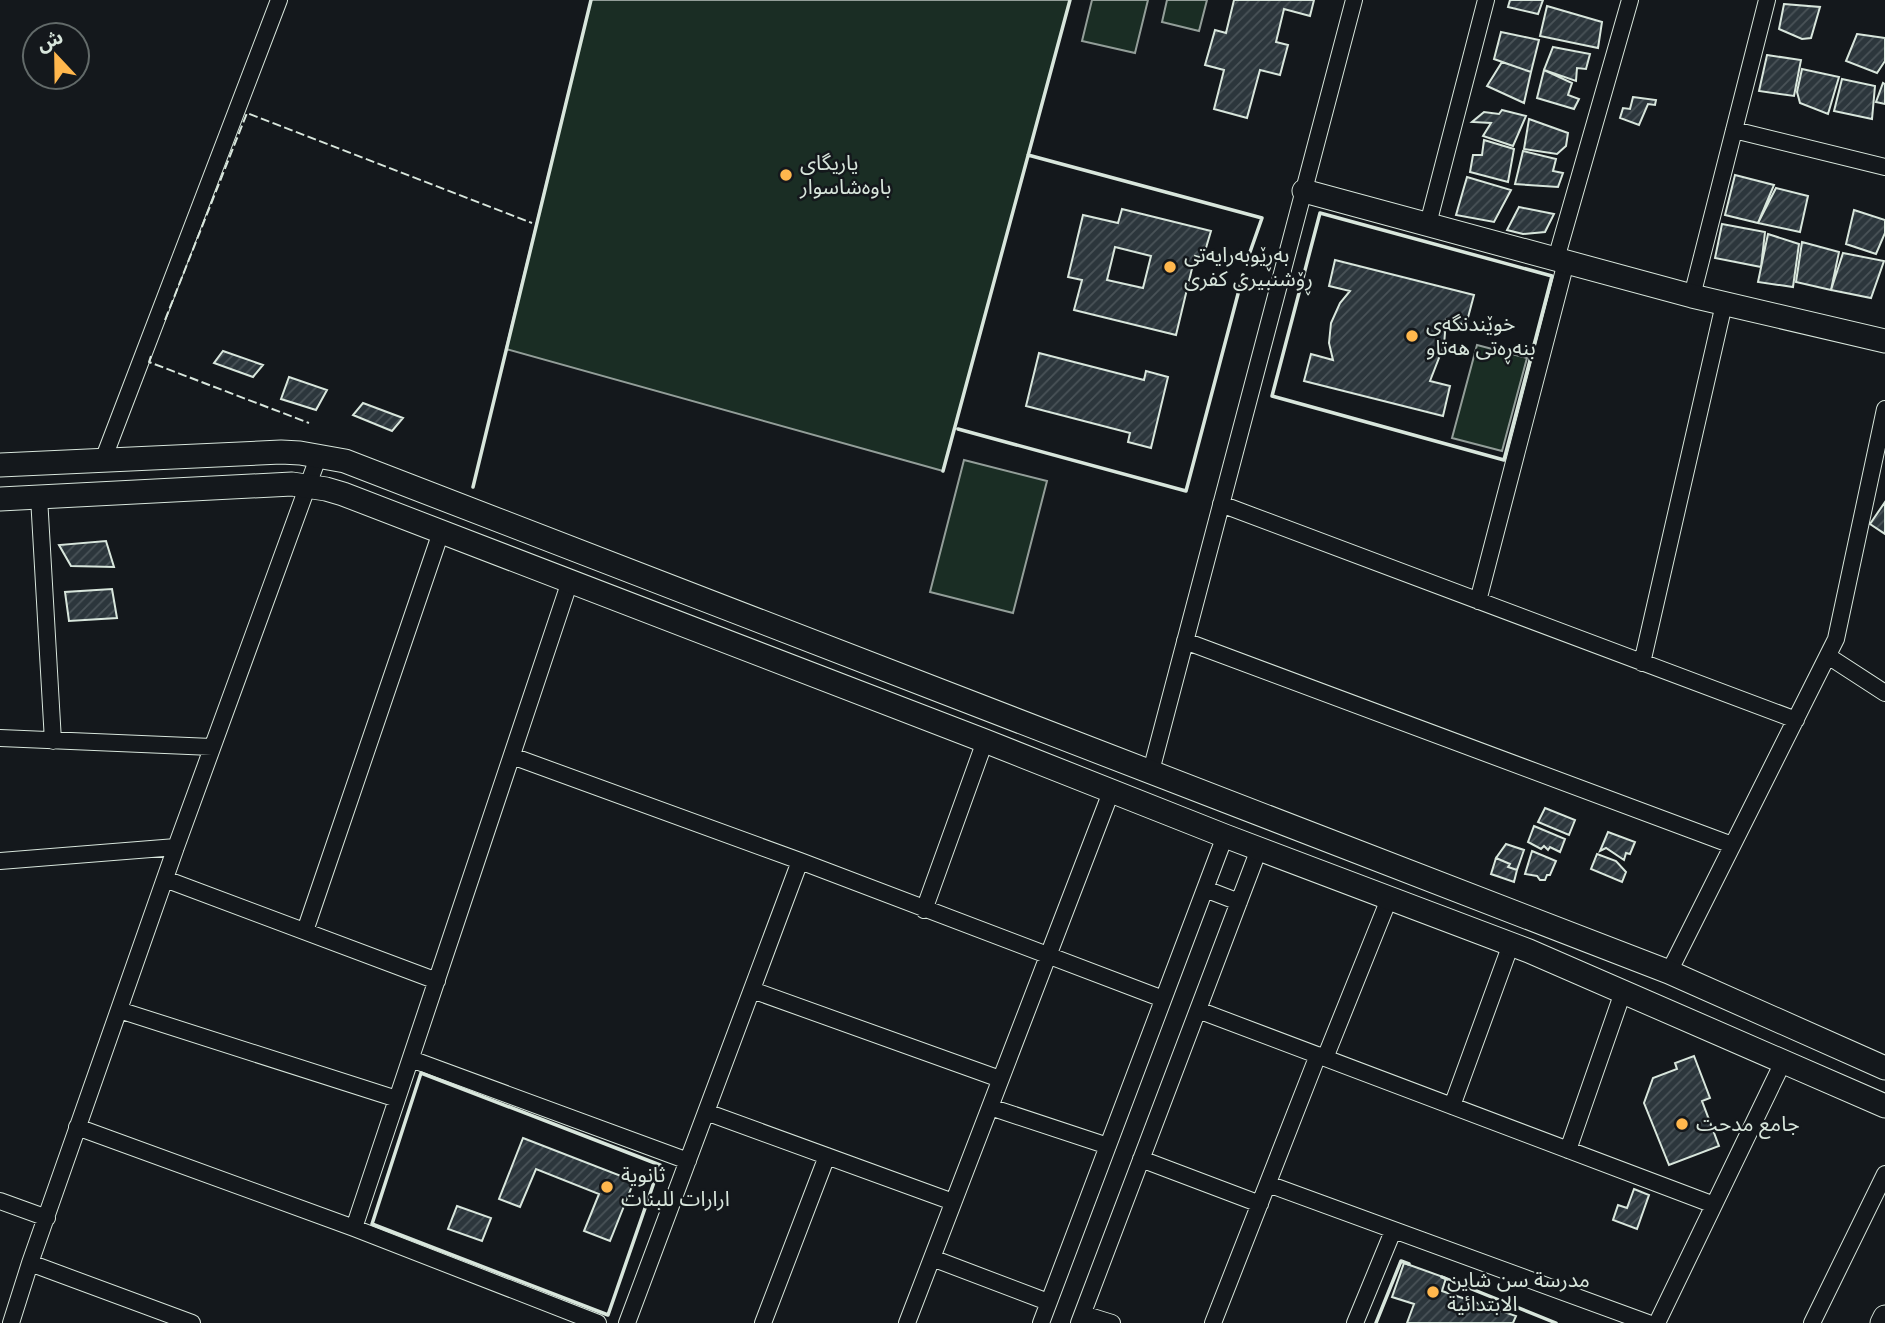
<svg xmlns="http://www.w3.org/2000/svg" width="1885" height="1323" font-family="'Open Sans','Noto Sans Arabic',sans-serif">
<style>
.pitch{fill:#1a2d24;stroke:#939e99;stroke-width:2}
.building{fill:url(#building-hatch);stroke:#d8e6dc;stroke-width:2;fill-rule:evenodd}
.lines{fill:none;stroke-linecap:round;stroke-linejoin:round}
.street-casing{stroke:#d8e6dc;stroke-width:18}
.secondary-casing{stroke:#d8e6dc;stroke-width:25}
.street{stroke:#14181c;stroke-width:16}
.secondary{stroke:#14181c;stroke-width:23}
.fence{stroke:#d8e6dc;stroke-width:2;stroke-dasharray:9 3.5;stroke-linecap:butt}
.wall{stroke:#d8e6dc;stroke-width:3.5}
.poi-dot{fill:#ffb74d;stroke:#14181c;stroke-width:2.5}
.labels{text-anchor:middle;stroke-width:5;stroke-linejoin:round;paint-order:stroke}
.poi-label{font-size:21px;fill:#d8e6dc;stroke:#14181c;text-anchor:start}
</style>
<defs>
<pattern id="building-hatch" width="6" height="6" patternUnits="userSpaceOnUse" patternTransform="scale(1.75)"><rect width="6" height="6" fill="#2c363c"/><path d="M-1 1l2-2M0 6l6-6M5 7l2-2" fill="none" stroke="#4a5358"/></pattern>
</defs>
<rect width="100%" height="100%" fill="#14181c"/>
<path class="pitch" d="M591 0H1070L943 471 506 349Z
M1092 0H1148L1135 53 1082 41Z
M1167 0H1207L1199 31 1162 22Z
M1477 345 1527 358 1502 451 1452 438Z
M964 460 1047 481 1013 613 930 592Z"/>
<path class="building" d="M1234 0H1314L1310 16 1284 9 1276 42 1288 45 1280 75 1260 70 1247 118 1214 109 1224 70 1205 65 1215 30 1226 33Z
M1510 0H1543L1538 14 1508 7Z
M1784 4 1820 7 1811 38 1802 39 1779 29Z
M1547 6 1602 22 1598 48 1540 36Z
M1501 32 1539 40 1531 72 1494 59Z
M1857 34 1885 38V61L1877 73 1846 61Z
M1553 47 1590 54 1586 69 1577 68 1576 81 1544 70Z
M1767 55 1801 60 1794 96 1759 91Z
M1502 62 1531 72 1524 103 1487 86Z
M1802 69 1839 77 1828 114 1800 103 1797 92Z
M1544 70 1572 83 1568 95 1579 99 1574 109 1537 98Z
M1842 79 1875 86 1872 119 1834 111Z
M1883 83 1885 84V104L1876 102Z
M1633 97 1656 100 1655 105 1648 104 1639 125 1620 118 1623 108 1630 109Z
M1502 110 1526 116 1513 146 1483 136 1491 123 1472 122 1484 112 1499 114Z
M1529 119 1568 133 1566 146 1557 154 1524 149Z
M1484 140 1514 149 1508 182 1470 172 1473 155H1482Z
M1523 151 1556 159 1553 171 1563 173 1558 187 1515 184Z
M1735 175 1774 185 1758 223 1725 215Z
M1467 177 1511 190 1494 222 1456 215Z
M1776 188 1808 196 1800 232 1758 223Z
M1519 207 1554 214 1545 232 1523 234 1507 230Z
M1122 209 1211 231 1203 258 1195 256 1176 335 1074 310 1082 280 1068 277 1083 215 1118 223ZM1115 247 1151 256 1143 288 1107 280Z
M1854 210 1885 220V233L1876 254 1846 244Z
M1722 224 1765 232 1761 267 1715 258Z
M1768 234 1799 244 1793 287 1758 282Z
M1802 242 1839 252 1831 290 1796 282Z
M1843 253 1884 261 1871 298 1831 290Z
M1335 260 1474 295 1466 325 1446 320 1444 345 1430 381 1450 386 1443 416 1304 381 1311 354 1333 360 1329 343 1331 323 1340 303 1350 291 1329 286Z
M223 351 263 365 253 377 214 363Z
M1039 353 1144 380 1146 371 1168 377 1151 448 1128 442 1130 433 1026 406Z
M289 377 327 390 316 410 281 399Z
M363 403 403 418 392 431 353 415Z
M1885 502V534L1870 524Z
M106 541 114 567 71 566 59 545Z
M112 589 117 618 69 621 65 592Z
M1545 808 1575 820 1569 835 1538 822Z
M1534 826 1565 839 1560 852 1550 847 1548 850 1544 846 1541 849 1528 842Z
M1608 832 1635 842 1630 854 1626 853 1624 860 1606 848 1600 851Z
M1506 844 1524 850 1517 870 1508 867 1510 864 1496 858Z
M1532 851 1556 861 1550 875H1547L1545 880H1540L1537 876 1525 874Z
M1597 854 1616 861 1626 872 1622 882 1591 869Z
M1496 858 1510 864 1508 867 1517 870 1514 882 1491 874Z
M1694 1056 1710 1098 1702 1101 1719 1146 1669 1165 1644 1103 1653 1078 1677 1069 1675 1063Z
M523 1138 634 1181 610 1241 584 1231 599 1194 536 1169 520 1207 499 1199Z
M1634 1189 1649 1195 1637 1229 1613 1220 1618 1205 1627 1208Z
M457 1206 491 1218 482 1241 448 1229Z
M1404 1263 1446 1278 1442 1291 1516 1316 1513 1323H1407L1414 1304 1392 1297Z"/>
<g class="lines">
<defs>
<path id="street" d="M1734 130 1885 167
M1428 224 1486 0
M1556 259 1630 0
M1692 296 1767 0
M103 460 279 0
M39 497 53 741
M1221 504 1796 720
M1478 601 1566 262
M1185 641 1732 845
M1828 656 1885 693
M1642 663 1724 304
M0 738 212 747
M512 756 800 861 1163 999
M1151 771 1354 0
M0 861 176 847
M165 879 437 981
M1205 889 1239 902
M924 910 985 741
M305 931 441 532
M1669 972 1836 639 1885 409
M752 990 1000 1079
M119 1010 397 1099
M1198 1010 1714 1205
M1325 1058 1389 899
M411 1059 688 1161
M1452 1106 1511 944
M990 1107 1108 1146
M706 1112 953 1202
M77 1127 354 1228 598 1323
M1568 1150 1623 992
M1141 1159 1260 1204
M1268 1184 1648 1323
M0 1201 47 1218
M354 1228 570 581
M932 1258 1048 1302
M30 1263 192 1323
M1083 1314 1112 1323
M11 1323 30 1263 176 847 319 455
M627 1323 800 861
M763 1323 827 1156
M907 1323 1111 792
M1041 1323 1225 836
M1079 1323 1259 849
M1213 1323 1318 1055
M1355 1323 1393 1231
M1657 1323 1784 1060
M1812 1323 1885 1174"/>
<path id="secondary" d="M1304 191 1692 296 1885 341
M0 465 281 452 300 453 345 461 1669 972 1885 1068
M0 499 292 484 326 489 343 494 985 741 1225 836 1529 951 1885 1106
M1882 1323 1885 1317"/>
</defs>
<use href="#street" class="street-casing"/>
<use href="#secondary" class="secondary-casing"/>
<use href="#street" class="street"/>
<use href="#secondary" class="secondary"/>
<path class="fence" d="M165 320 247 113 532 223
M151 356 149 362 309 423"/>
<path class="wall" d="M1028 155 1262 218 1250 252
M1320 213 1552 276 1504 460 1272 396Z
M958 429 1186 491 1243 275
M943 471 1070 0
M473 487 591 0
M421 1073 660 1165 608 1315 372 1224Z
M1442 1277 1556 1323
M1376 1323 1401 1261 1409 1264"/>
</g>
<g class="poi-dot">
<circle cx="786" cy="175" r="7"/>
<circle cx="1170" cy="267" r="7"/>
<circle cx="1412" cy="336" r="7"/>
<circle cx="1682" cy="1124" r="7"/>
<circle cx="607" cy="1187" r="7"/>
<circle cx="1433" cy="1292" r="7"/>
</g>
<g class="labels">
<g class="poi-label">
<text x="800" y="170">یاریگای<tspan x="800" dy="24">باوەشاسوار</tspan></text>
<text x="1184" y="262">بەڕێوبەرایەتی<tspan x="1184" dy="24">ڕۆشنبیری کفری</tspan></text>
<text x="1426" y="331">خوێندنگەی<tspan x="1426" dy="24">بنەڕەتی هەتاو</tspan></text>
<text x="1696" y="1131">جامع مدحت</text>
<text x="621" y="1182">ثانوية<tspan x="621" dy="24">ارارات للبنات</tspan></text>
<text x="1447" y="1287">مدرسة سن شاين<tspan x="1447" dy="24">الابتدائية</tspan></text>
</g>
</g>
<g transform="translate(56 56) rotate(338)"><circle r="33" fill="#14181c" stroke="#626a69" stroke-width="2"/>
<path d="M0-5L12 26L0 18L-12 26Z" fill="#ffb74d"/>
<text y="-10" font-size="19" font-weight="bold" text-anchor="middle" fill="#d8e6dc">ش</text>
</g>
</svg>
